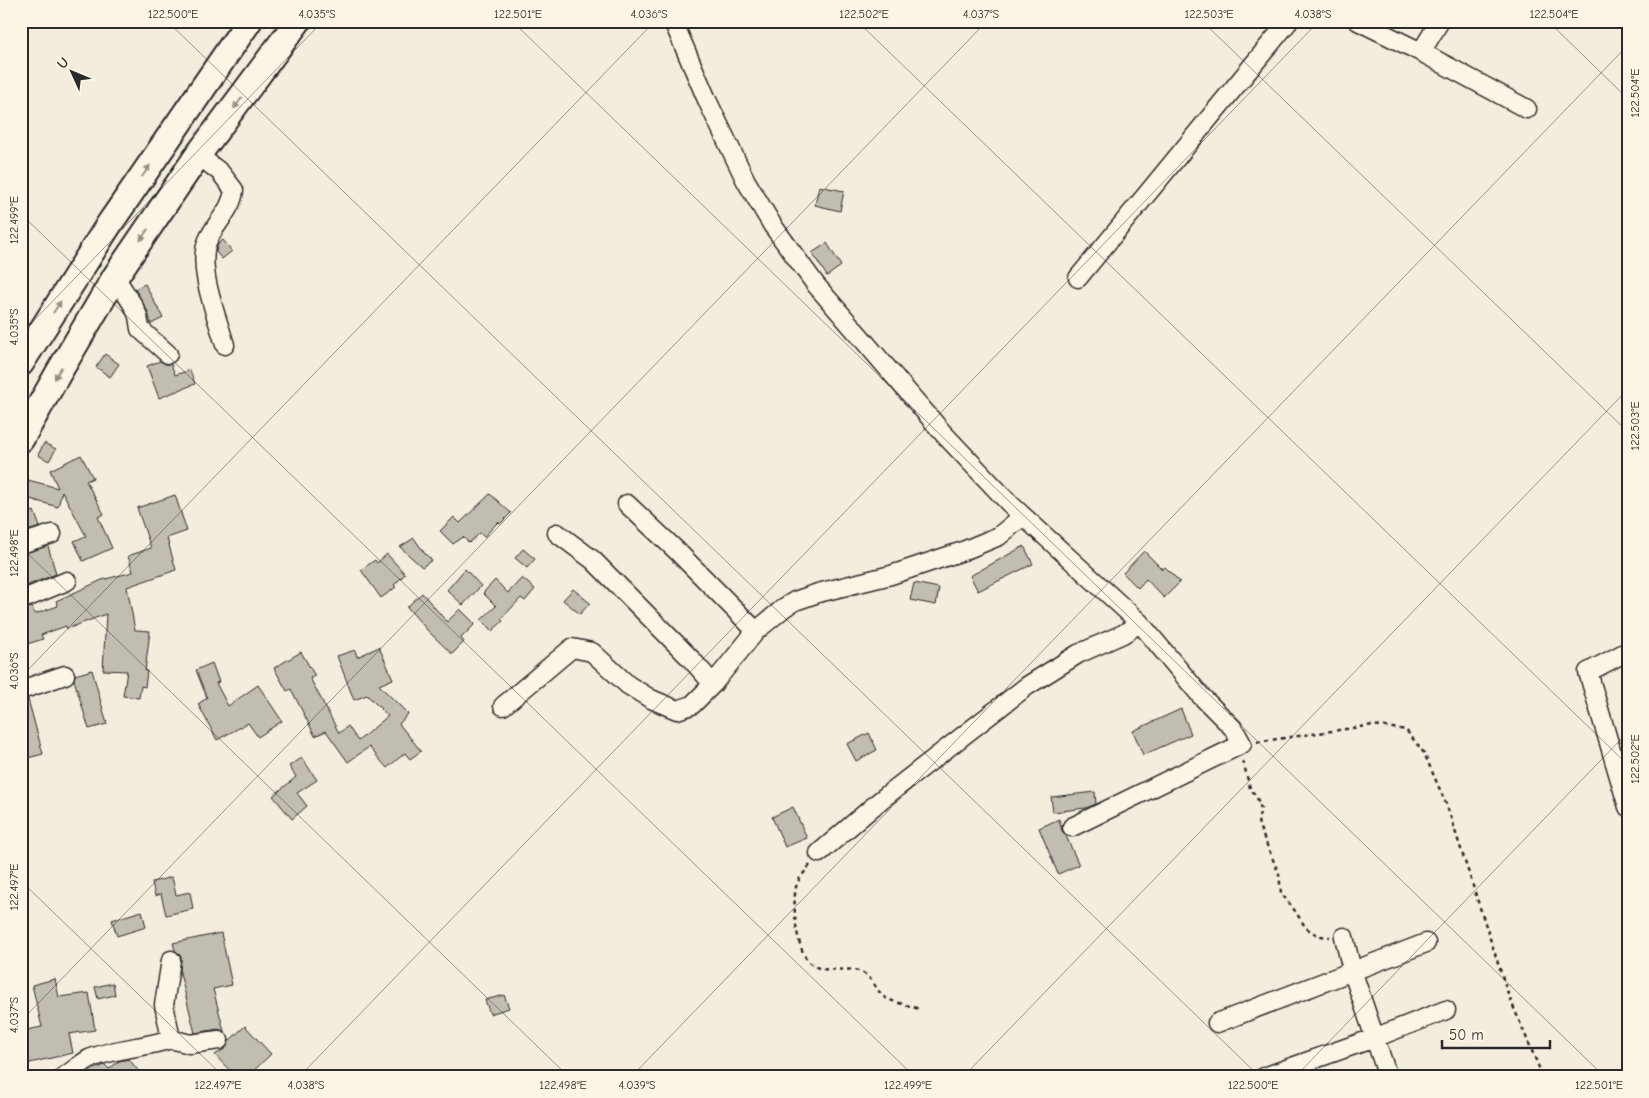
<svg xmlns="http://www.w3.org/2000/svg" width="1649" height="1098" font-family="'Comic Neue',sans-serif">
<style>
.building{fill:#c2bdb1;stroke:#2b2b2b}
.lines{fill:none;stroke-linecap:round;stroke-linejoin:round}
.minor-casing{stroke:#2b2b2b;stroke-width:21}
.highway-casing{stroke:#2b2b2b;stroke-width:29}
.path{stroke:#2b2b2b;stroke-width:2.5;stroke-dasharray:4 4;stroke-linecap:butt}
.minor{stroke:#fcf5e5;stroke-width:18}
.highway{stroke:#fcf5e5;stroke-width:25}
.oneway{fill:#949088}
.ticks{fill:none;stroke:#2b2b2b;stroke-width:1;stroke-opacity:0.45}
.neatline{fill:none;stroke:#2b2b2b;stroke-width:2}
.ticks-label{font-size:12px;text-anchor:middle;fill:#2b2b2b}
</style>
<rect width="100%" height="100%" fill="#f4edde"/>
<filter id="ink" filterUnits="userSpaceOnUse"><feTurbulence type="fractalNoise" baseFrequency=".02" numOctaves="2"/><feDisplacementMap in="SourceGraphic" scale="10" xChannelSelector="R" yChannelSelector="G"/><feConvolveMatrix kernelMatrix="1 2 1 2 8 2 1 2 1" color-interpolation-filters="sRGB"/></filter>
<g filter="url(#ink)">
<path class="building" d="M819 186 844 191 840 211 815 205Z
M223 240 232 251 222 259 216 252 218 244Z
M827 243 841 266 827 276 812 253Z
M145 284 163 318 151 324 148 312 135 289Z
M105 354 119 364 110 377 96 367Z
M160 361 165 364H171L175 375 190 370 195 384 159 398 147 366Z
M44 443 56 449 49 461 38 455Z
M81 455 93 478 86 481 104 514 98 517 112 548 83 561 74 541 86 536 62 491 58 507 23 497 28 480 58 488 50 470Z
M490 494 511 513 500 524 498 522 484 537 480 533 469 543 463 537 453 544 440 531 454 517 460 523Z
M175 495 187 531 167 538 176 570 127 587 135 630 150 631 145 671H147L145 687 141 686 139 698 123 696 127 671 103 670 106 614 67 629 66 626 41 635 43 639 21 646V610L32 607 35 614 58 606 56 601 102 580 133 572 128 556 151 548 137 508Z
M34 511 40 527 21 533V516Z
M414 538 425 554 432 560 422 567 400 547Z
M48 546 56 574 21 588V554Z
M1024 546 1033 564 978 591 970 576Z
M523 549 535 559 527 568 515 558Z
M1144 551 1162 569 1165 567 1180 582 1164 598 1146 579 1138 588 1123 573Z
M387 554 405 574 394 585 396 587 381 598 361 570 375 560 377 563Z
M465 569 481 586 463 605 447 590Z
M522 578 535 589 525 601 521 598 501 619 503 621 492 631 481 620 496 606 483 593 495 580 508 593Z
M914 583 939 588 936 605 910 600Z
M573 589 590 603 580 614 563 600Z
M422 593 447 622 460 609 475 624 461 638 464 642 452 654 428 631 407 607Z
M379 647 393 679 379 685 408 714 399 724 421 751 410 759 405 753 387 768 369 747 348 762 326 731 315 736 291 689 287 691 274 668 301 652 315 676 310 678 339 733 348 726 358 741 388 716 367 695 354 700 337 656 355 650 357 657Z
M212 663 219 682 216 683 228 706 258 685 282 721 258 737 248 723 217 740 198 704 207 698 196 670Z
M92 670 107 724 89 729 74 680 75 675Z
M28 699 43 754 24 759 21 750V700Z
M1181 709 1191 734 1143 755 1133 731Z
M869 733 877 750 856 761 847 744Z
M302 758 317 780 297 793 307 806 292 819 273 796 296 777 289 766Z
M1095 792 1096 804 1086 808 1053 812 1051 797Z
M793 807 807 838 785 847 772 817Z
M1059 819 1062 831 1066 836 1079 865 1058 874 1039 828Z
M172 877 176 895 190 892 193 909 166 915 161 894 155 896 152 882Z
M142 911 146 927 117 936 112 920Z
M221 933 232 985 213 989 224 1031 218 1029 195 1033 180 973 181 957 175 950 173 943Z
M55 979 59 997 89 993 95 1030 69 1034 73 1053 21 1065V1031L42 1027 32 985Z
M113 983 115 995 98 999 95 987Z
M504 995 509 1008 490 1014 485 1000Z
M245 1026 271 1054 247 1077H236L215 1055 226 1048 229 1041Z
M129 1059 143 1077H82L94 1069 105 1065 109 1069 119 1061Z"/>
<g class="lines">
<defs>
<path id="minor" d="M673 21 708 102 746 181 773 226 816 285 943 433 1011 505 1140 623 1201 696 1233 728 1242 744 1072 827
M1358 21 1421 52 1527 109
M1421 52 1440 21
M198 155 220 172 234 190C232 210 216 222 208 240 196 266 217 317 225 345
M115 277 133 305 138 316 140 329 168 354
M1078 278 1289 21
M627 504 677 551 756 631
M557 533 593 560 691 659 713 684
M21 544 52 534
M21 600 67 581
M1628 651 1588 672 1628 807
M21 690 65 675
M503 706 572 648 592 652 628 685 651 699 677 710 692 705 713 684 756 631 785 607 795 601 818 593 891 575 963 551 999 536 1023 516
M819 853 882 799 1027 686 1078 654 1123 634 1140 623
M1344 937 1352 970 1388 1077
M1217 1023 1426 943
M171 1039 190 1044 219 1040
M63 1077C72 1072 80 1064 89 1059 115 1048 144 1048 171 1039L164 1005 171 960
M1264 1077 1374 1038 1446 1010"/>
<path id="highway" d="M21 363 110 223 249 21
M21 439 59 372 115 277 198 155 298 21"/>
</defs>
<use href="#minor" class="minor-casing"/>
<use href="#highway" class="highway-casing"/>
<path class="path" d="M1257 742 1373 725 1406 730 1424 753 1447 806 1508 994 1543 1077
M1243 761 1250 788 1257 798 1261 809 1258 820 1259 826 1279 874 1281 893 1293 908 1306 928 1319 936 1330 937
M810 865C805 872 798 879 796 887 792 905 796 957 814 966 829 974 849 965 863 973 872 978 876 989 883 996 888 1001 911 1006 919 1009"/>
<use href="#minor" class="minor"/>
<use href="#highway" class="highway"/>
</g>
<defs><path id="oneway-solid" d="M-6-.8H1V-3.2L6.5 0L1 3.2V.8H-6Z" transform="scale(1.25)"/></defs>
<g class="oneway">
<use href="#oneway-solid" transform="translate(238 103) rotate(127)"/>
<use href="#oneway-solid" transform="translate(146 171) rotate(-56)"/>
<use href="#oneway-solid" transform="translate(144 235) rotate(124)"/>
<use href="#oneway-solid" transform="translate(57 307) rotate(-57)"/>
<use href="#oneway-solid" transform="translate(58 373) rotate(120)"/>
</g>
</g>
<path class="ticks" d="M167 21 1260 1077M512 21 1605 1077M857 21 1628 765M1202 21 1628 432M1548 21 1628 99M21 214 915 1077M21 334 323 21M21 547 569 1077M21 677 655 21M21 881 224 1077M21 1021 987 21M299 1077 1319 21M631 1077 1628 45M963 1077 1628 389M1295 1077 1628 732M1627 1077 1628 1076"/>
<rect width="1649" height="1098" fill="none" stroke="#fcf5e5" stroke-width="55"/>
<g transform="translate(72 72) rotate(314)" stroke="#fcf5e5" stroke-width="4" paint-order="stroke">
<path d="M0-4L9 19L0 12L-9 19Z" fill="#2b2b2b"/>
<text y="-8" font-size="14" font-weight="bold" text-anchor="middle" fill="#2b2b2b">U</text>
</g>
<path d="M1442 1040v8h108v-8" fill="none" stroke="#2b2b2b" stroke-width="2.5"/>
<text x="1449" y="1040" font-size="15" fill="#2b2b2b" stroke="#fcf5e5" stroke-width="4" paint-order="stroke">50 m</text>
<rect x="28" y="28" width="1594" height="1042" class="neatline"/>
<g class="ticks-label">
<text x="173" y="18">122.500°E</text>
<text x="317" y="18">4.035°S</text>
<text x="518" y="18">122.501°E</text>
<text x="649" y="18">4.036°S</text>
<text x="864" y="18">122.502°E</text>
<text x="981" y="18">4.037°S</text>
<text x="1209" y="18">122.503°E</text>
<text x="1313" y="18">4.038°S</text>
<text x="1554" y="18">122.504°E</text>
<text transform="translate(1635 93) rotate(-90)" y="4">122.504°E</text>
<text transform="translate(14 220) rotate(-90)" y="4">122.499°E</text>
<text transform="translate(14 327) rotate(-90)" y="4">4.035°S</text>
<text transform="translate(1635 426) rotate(-90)" y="4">122.503°E</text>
<text transform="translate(14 553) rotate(-90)" y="4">122.498°E</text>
<text transform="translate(14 671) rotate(-90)" y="4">4.036°S</text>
<text transform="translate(1635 759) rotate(-90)" y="4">122.502°E</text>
<text transform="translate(14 887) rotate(-90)" y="4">122.497°E</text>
<text transform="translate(14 1015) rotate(-90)" y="4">4.037°S</text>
<text x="218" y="1089">122.497°E</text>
<text x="306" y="1089">4.038°S</text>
<text x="563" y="1089">122.498°E</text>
<text x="637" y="1089">4.039°S</text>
<text x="908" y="1089">122.499°E</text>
<text x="1253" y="1089">122.500°E</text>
<text x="1599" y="1089">122.501°E</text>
</g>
</svg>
